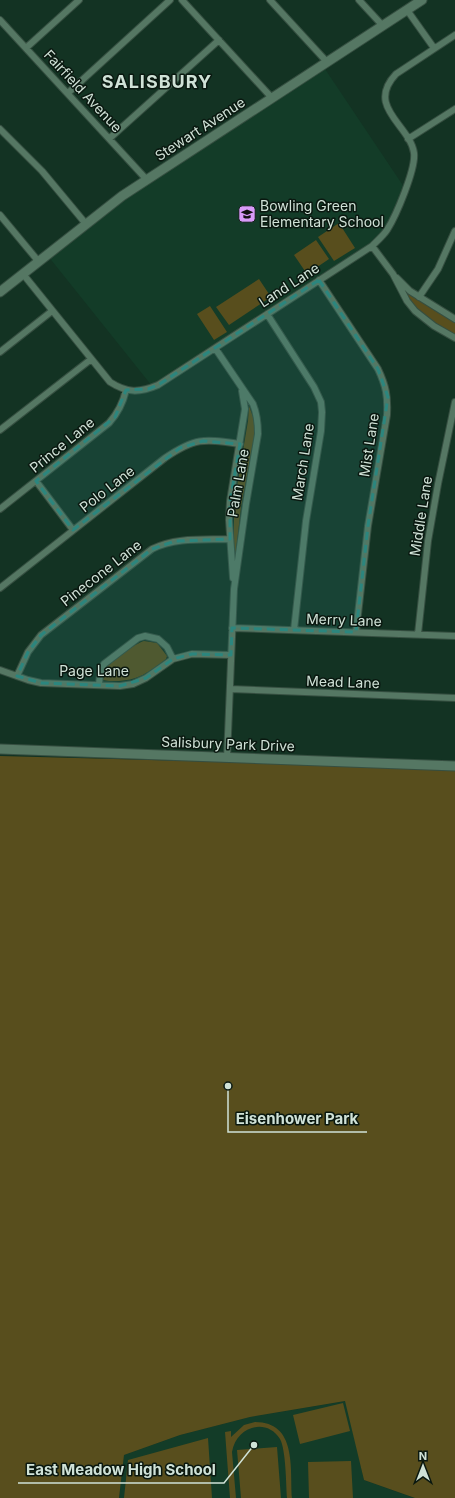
<svg xmlns="http://www.w3.org/2000/svg" width="455" height="1498" font-family="Inter,sans-serif">
<style>
.built{fill:#133c28}
.green{fill:#584e1d}
.lines{fill:none;stroke-linecap:round;stroke-linejoin:round}
.street-casing{stroke:#364f41;stroke-width:8}
.secondary-casing{stroke:#364f41;stroke-width:11}
.street{stroke:#557763;stroke-width:6}
.secondary{stroke:#557763;stroke-width:9}
.marked{fill:#2c867e;fill-opacity:0.2;stroke:#2c867e;stroke-width:3;stroke-dasharray:8 5;stroke-linejoin:round}
.labels{text-anchor:middle;stroke-width:3;stroke-linejoin:round;paint-order:stroke}
.street-label{font-size:14px;fill:#d0e2d7;stroke:#0a1810}
.poi-label{font-size:14px;fill:#d0e2d7;stroke:#0a1810;text-anchor:start}
.district-label{font-size:18px;font-weight:bold;letter-spacing:1px;fill:#d0e2d7;stroke:#0a1810}
.leader{fill:none;stroke:#d0e2d7;stroke-width:1.5}
.callout-dot{fill:#d0e2d7;stroke:#0a1810;stroke-width:1.5}
.callout-label{font-size:15px;text-anchor:middle;font-weight:bold;fill:#d0e2d7;stroke:#0a1810;stroke-width:3;stroke-linejoin:round;paint-order:stroke}
</style>
<rect width="100%" height="100%" fill="#133323"/>
<path class="built" d="M323 66 404 187 386 229 372 245 152 386 48 256 122 198Z
M346 1401 364 1480 414 1498H119L124 1455 180 1435 250 1417Z"/>
<path class="green" d="M339 223 355 248 334 261 318 237Z
M316 240 329 259 307 274 294 255Z
M396 278 455 320V337L417 311Z
M259 279 271 297 229 325 216 307Z
M210 306 227 332 214 340 197 314Z
M249 406 255 422V434L241 507 235 560 234 559V504L248 421Z
M144 641 157 643 167 656 166 659C149 672 138 681 115 681 111 681 107 681 103 680 102 676 103 672 106 668 110 661 136 643 144 641Z
M0 756 270 763 455 771V1498H415L364 1480 345 1401 250 1417 180 1435 124 1455 119 1498H0Z
M343 1403 350 1431 300 1444 293 1415Z
M255 1422C297 1422 290 1468 292 1498H287C286 1484 286 1450 280 1439 266 1417 236 1427 232 1452L236 1498H230L225 1432 231 1431V1437L244 1425Z
M208 1438 212 1498H124L128 1460Z
M277 1447 281 1498H241L237 1450Z
M351 1461 353 1498H309L308 1462Z"/>
<g class="lines">
<defs>
<path id="street" d="M182 0 272 98
M270 0 327 62
M359 0 383 26
M407 10 434 48
M0 20 147 180
M26 48 79 0
M68 93 170 0
M0 129 42 171 86 224
M110 138 219 40
M408 139 455 109
M0 215 39 262
M372 246 393 274 407 301 415 311 434 326 455 338
M23 274 110 382C127 393 139 393 158 385L372 246C377 241 383 236 387 230 396 216 416 169 414 153 410 125 365 107 396 74L455 35
M397 278 410 291 455 319
M319 280 378 369C386 386 388 396 387 415L368 526 356 632
M419 297 438 269 455 231
M267 314 314 387 321 402 322 412 321 431 306 521 294 630
M215 348 253 404C257 414 258 423 258 434L246 504 234 589 227 758
M0 352 52 311
M0 430 90 360
M36 481 73 530
M0 509 109 423C118 413 123 403 126 390
M233 578 229 520 230 501 245 409 242 391
M0 588 165 458C196 437 204 439 240 444
M232 628 455 636
M418 634 428 541 438 484 455 402
M0 670 28 680 41 683 120 686 133 684 146 678 173 659 192 654 231 655
M17 676 28 652 41 635 152 549C176 537 204 540 230 539
M99 684 100 675 104 664 138 638 145 636 158 639 167 647 173 659
M230 689 455 698"/>
<path id="secondary" d="M0 292 122 196 422 0
M0 749 455 766"/>
</defs>
<use href="#street" class="street-casing"/>
<use href="#secondary" class="secondary-casing"/>
<use href="#street" class="street"/>
<use href="#secondary" class="secondary"/>
</g>
<path class="marked" d="M319 280 378 369 388 397 368 526 356 632 232 628 231 655 192 654 173 659 146 678 120 686 41 683 17 676 28 652 41 635 152 549 175 541 230 539V501L240 444 203 441 180 448 73 530 36 481 115 417 126 390 148 389 158 385Z"/>
<defs>
<symbol id="school-square" viewBox="-11 -11 22 22"><rect x="-9" y="-9" width="18" height="18" rx="4" fill="#d89bf8" stroke="#0a1810"/><path d="M0-5L7-2L0 1L-7-2ZM-4 1L0 2.5L4 1V4Q0 6-4 4Z" fill="#111"/></symbol>
</defs>
<g fill-rule="evenodd">
<use href="#school-square" x="237" y="204" width="20" height="20"/>
</g>
<g class="labels">
<g class="street-label">
<text transform="translate(83 91) rotate(47)" y="5">Fairfield Avenue</text>
<text transform="translate(200 129) rotate(-33)" y="5">Stewart Avenue</text>
<text transform="translate(289 285) rotate(-33)" y="5">Land Lane</text>
<text transform="translate(62 445) rotate(-39)" y="5">Prince Lane</text>
<text transform="translate(369 445) rotate(-81)" y="5">Mist Lane</text>
<text transform="translate(303 462) rotate(-81)" y="5">March Lane</text>
<text transform="translate(238 483) rotate(-80)" y="5">Palm Lane</text>
<text transform="translate(107 489) rotate(-38)" y="5">Polo Lane</text>
<text transform="translate(421 516) rotate(-81)" y="5">Middle Lane</text>
<text transform="translate(101 573) rotate(-38)" y="5">Pinecone Lane</text>
<text transform="translate(344 620) rotate(2)" y="5">Merry Lane</text>
<text x="94" y="676">Page Lane</text>
<text transform="translate(343 682) rotate(2)" y="5">Mead Lane</text>
<text transform="translate(228 744) rotate(2)" y="5">Salisbury Park Drive</text>
</g>
<g class="poi-label">
<text x="260" y="211">Bowling Green<tspan x="260" dy="16">Elementary School</tspan></text>
</g>
<g class="district-label">
<text x="157" y="88">SALISBURY</text>
</g>
</g>
<path class="leader" d="M228 1086L228 1132H367M254 1445L224 1483H18"/>
<g class="callout-dot">
<circle cx="228" cy="1086" r="4"/>
<circle cx="254" cy="1445" r="4"/>
</g>
<g class="callout-label">
<text x="297" y="1124">Eisenhower Park</text>
<text x="121" y="1475">East Meadow High School</text>
</g>
<g transform="translate(423 1466)" stroke="#0a1810" stroke-width="3" paint-order="stroke">
<path d="M0-3L7 15L0 10L-7 15Z" fill="#d0e2d7"/>
<text y="-6" font-size="11" font-weight="bold" text-anchor="middle" fill="#d0e2d7">N</text>
</g>
</svg>
